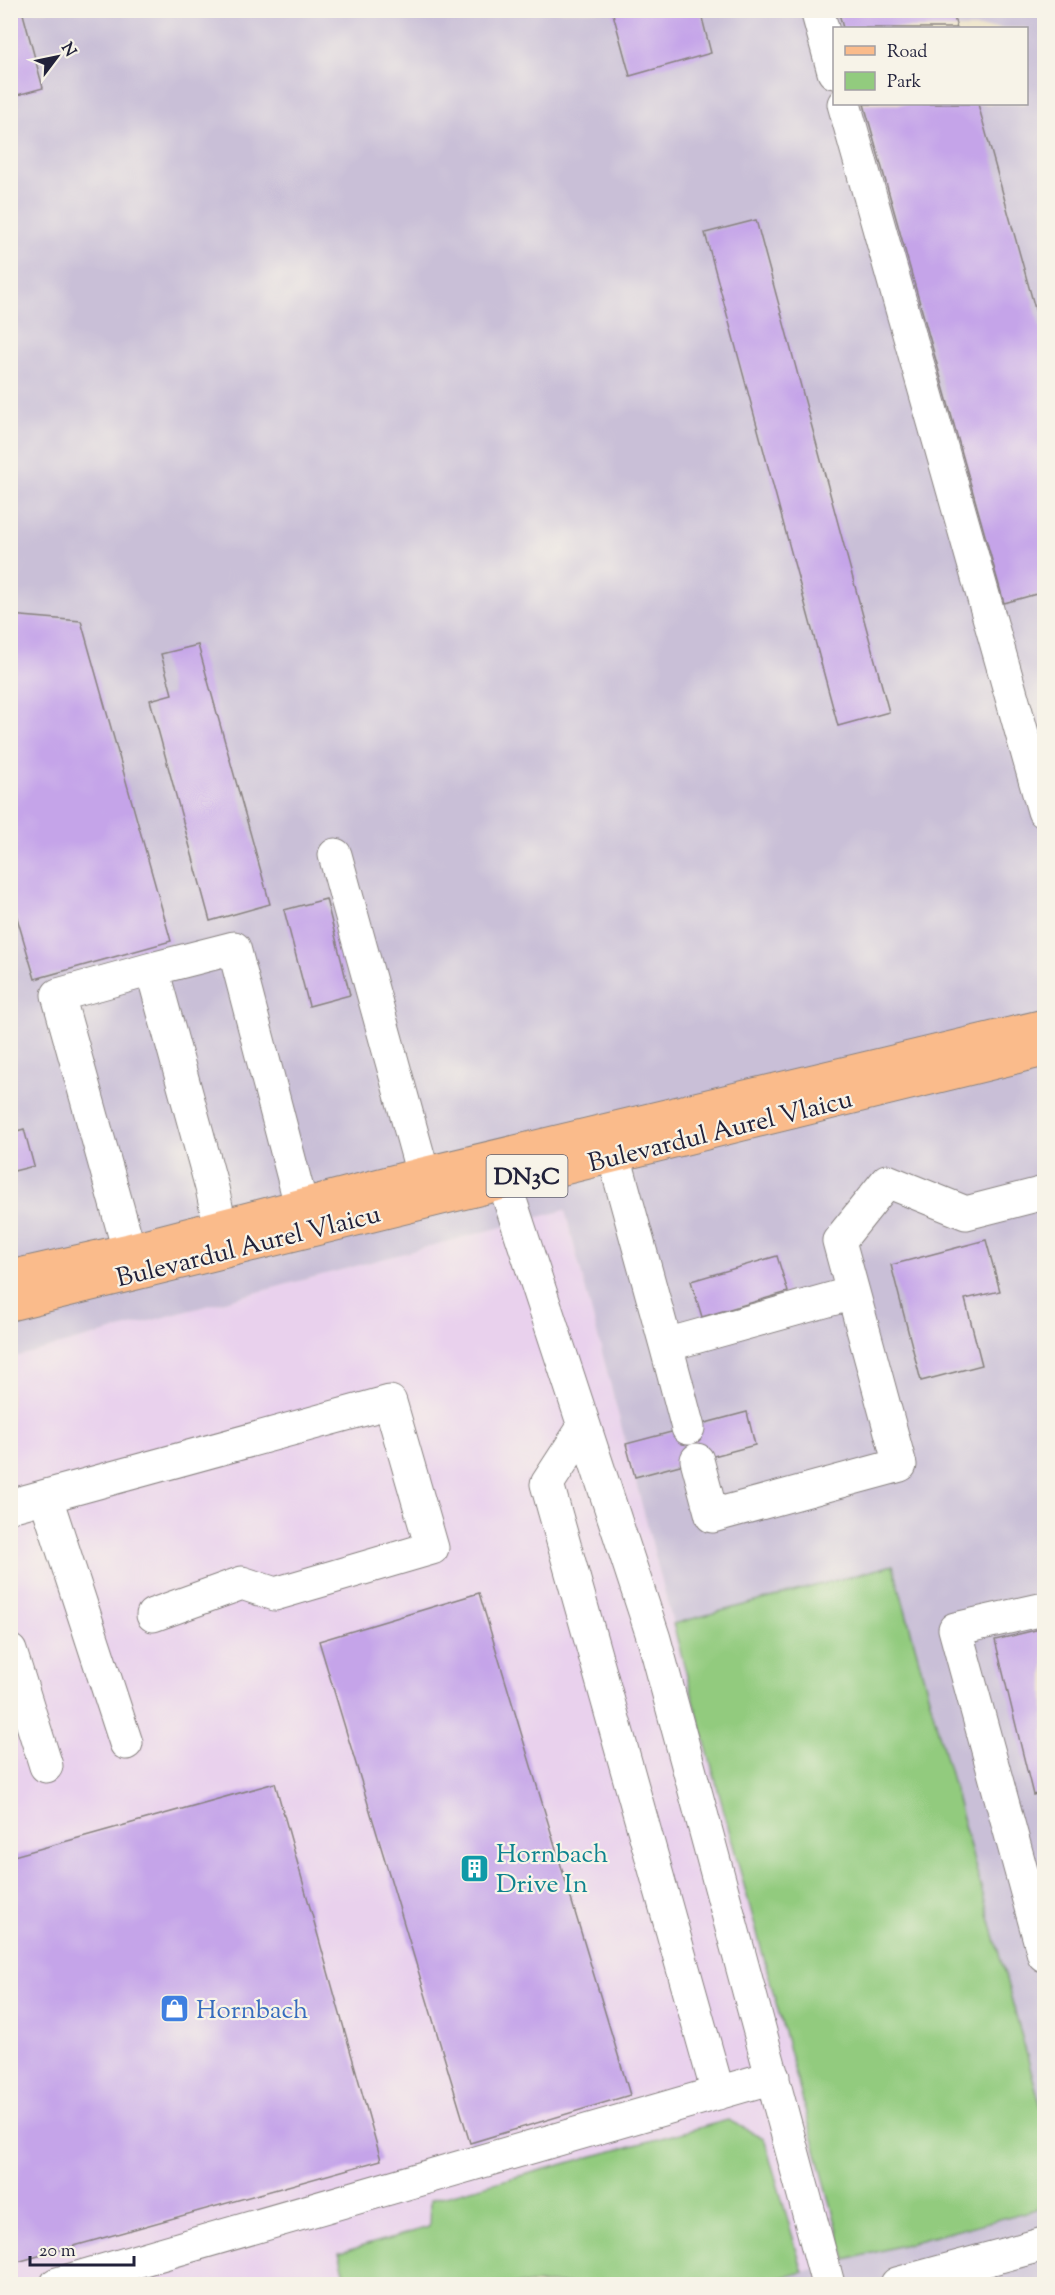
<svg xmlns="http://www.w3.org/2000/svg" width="1055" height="2295" font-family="'Sorts Mill Goudy',serif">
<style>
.built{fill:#e9d1ed}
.industrial{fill:#c9bfd7;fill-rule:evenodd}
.green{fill:#92cb7e;stroke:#5a765c;stroke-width:1.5}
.building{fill:#c5a4e9}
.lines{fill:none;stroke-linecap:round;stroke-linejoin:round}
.minor-casing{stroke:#888280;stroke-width:35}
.major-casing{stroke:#888280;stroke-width:35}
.minor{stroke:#fff;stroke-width:33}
.major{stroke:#fabb8b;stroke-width:33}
.labels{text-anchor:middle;stroke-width:4.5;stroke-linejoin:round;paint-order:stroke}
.shield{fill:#f7f3e8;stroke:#62616f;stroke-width:1.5}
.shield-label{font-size:24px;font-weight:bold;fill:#22223b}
.street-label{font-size:26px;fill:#22223b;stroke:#f7f3e8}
.culture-label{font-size:26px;fill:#0d838f;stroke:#f7f3e8;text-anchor:start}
.shop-label{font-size:26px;fill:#366cbe;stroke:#f7f3e8;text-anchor:start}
</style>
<rect width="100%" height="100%" fill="#f7f3e8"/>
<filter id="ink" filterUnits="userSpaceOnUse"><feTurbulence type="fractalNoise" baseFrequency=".0167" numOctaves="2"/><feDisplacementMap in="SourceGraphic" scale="12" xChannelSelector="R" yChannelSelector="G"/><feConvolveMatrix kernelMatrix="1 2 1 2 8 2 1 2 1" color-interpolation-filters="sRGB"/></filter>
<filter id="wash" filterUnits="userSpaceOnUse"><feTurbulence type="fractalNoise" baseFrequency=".008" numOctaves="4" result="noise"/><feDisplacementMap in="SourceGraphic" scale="24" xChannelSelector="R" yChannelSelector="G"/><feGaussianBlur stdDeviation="1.35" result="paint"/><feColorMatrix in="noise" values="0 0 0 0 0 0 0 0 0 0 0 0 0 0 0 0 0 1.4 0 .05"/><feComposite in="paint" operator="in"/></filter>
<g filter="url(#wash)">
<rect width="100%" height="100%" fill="#ede2c4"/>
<path class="built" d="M565 1210 673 1624 893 1565 1044 2117V2207L759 2284H11V1358Z"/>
<path class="industrial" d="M11 11H1044V2117L893 1565 673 1624 565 1210 11 1358ZM834 28H1026V104H834Z
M1044 2207V2284H759L803 2272Z"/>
<path class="green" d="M893 1565 1044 2118V2207L846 2260 673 1624Z
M728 2120 764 2138 803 2272 759 2284H348L339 2253 429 2227 430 2200Z"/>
<g id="blocks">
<path class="building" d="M10 10H22L43 88 10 97Z
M612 10H700L711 53 630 76Z
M838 10H952L957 28H843Z
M864 104H978L1044 341V592L1004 603Z
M756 220 889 712 838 726 705 233Z
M10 615 81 621 171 941 35 979 10 894Z
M198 645 270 904 210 921 150 700 172 694 161 654Z
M326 899 350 995 309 1006 284 910Z
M24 1129 34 1166 10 1172V1133Z
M986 1240 1000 1291 965 1299 982 1365 921 1381 891 1265Z
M777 1256 788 1292 702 1317 691 1281Z
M747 1412 755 1445 635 1477 626 1444Z
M479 1593 630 2095 470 2143 319 1641Z
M1044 1628V1792L1033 1795 995 1640Z
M275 1783 381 2160 10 2264V1857Z"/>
</g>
</g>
<g filter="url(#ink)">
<use href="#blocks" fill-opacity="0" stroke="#888280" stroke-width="1.5"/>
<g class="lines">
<defs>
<path id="minor" d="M817 10 834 72
M844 104 1044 811
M335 855 423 1174
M152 969 234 948 301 1205
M614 1156 666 1345 853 1293
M504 1182 654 1639 828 2284
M129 1250 58 995 152 969 212 1188 220 1226
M666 1345 688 1428
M584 1427 547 1484 718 2093
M697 1460 712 1516 900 1465 839 1241 887 1181 966 1213 1044 1193
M46 1498 126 1743
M10 1506 390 1402 432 1548 275 1594 242 1583 153 1615
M1044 1609 955 1629 1044 1955
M10 1651 46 1766
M57 2284 773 2077
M897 2284 1044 2244"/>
<path id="major" d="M10 1277 129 1250 423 1174 1044 1026
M10 1304 1044 1050"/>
</defs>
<use href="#minor" class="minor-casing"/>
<use href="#major" class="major-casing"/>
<use href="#minor" class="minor"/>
<use href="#major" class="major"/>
</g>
</g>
<defs>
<symbol id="building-square" viewBox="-11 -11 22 22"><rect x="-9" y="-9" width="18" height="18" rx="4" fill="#0f9aa8" stroke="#f7f3e8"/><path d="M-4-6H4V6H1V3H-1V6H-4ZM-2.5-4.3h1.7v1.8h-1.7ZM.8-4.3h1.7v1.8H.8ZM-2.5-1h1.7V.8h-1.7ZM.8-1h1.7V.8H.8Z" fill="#fff"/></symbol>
<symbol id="shop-square" viewBox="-11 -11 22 22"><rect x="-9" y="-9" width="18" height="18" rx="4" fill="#3f7fe0" stroke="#f7f3e8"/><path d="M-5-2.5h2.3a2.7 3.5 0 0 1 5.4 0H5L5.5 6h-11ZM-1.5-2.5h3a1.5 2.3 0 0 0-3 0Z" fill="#fff"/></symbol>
</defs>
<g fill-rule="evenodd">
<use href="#building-square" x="458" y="1852" width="33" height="33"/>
<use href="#shop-square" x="158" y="1992" width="33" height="33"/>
</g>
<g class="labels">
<rect class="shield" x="486.5" y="1155" width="81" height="42" rx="4.5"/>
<g class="shield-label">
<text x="527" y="1184">DN3C</text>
</g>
<g class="street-label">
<text transform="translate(720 1130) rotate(-14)" y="9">Bulevardul Aurel Vlaicu</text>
<text transform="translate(248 1245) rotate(-14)" y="9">Bulevardul Aurel Vlaicu</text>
</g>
<g class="culture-label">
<text x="496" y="1862">Hornbach<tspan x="496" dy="30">Drive In</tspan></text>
</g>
<g class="shop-label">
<text x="196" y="2018">Hornbach</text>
</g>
</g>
<rect width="1055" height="2295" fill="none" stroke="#f7f3e8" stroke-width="36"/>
<rect x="833" y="27" width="195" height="78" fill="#f7f3e8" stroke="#a29fa3" stroke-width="1.5"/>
<rect x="845" y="46" width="30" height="9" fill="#fabb8b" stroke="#a29fa3" stroke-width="1.5"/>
<text x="887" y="57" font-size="18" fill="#22223b">Road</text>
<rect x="845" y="72" width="30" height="18" fill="#92cb7e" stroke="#a29fa3" stroke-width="1.5"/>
<text x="887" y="87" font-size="18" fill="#22223b">Park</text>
<g transform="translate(57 57) rotate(58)" stroke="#f7f3e8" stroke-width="4.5" paint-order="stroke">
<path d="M0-4.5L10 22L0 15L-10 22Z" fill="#22223b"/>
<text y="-9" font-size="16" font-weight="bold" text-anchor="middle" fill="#22223b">N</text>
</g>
<path d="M30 2256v9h104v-9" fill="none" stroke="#22223b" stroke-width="3"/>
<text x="39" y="2256" font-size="18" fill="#22223b" stroke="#f7f3e8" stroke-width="4.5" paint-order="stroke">20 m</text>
</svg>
